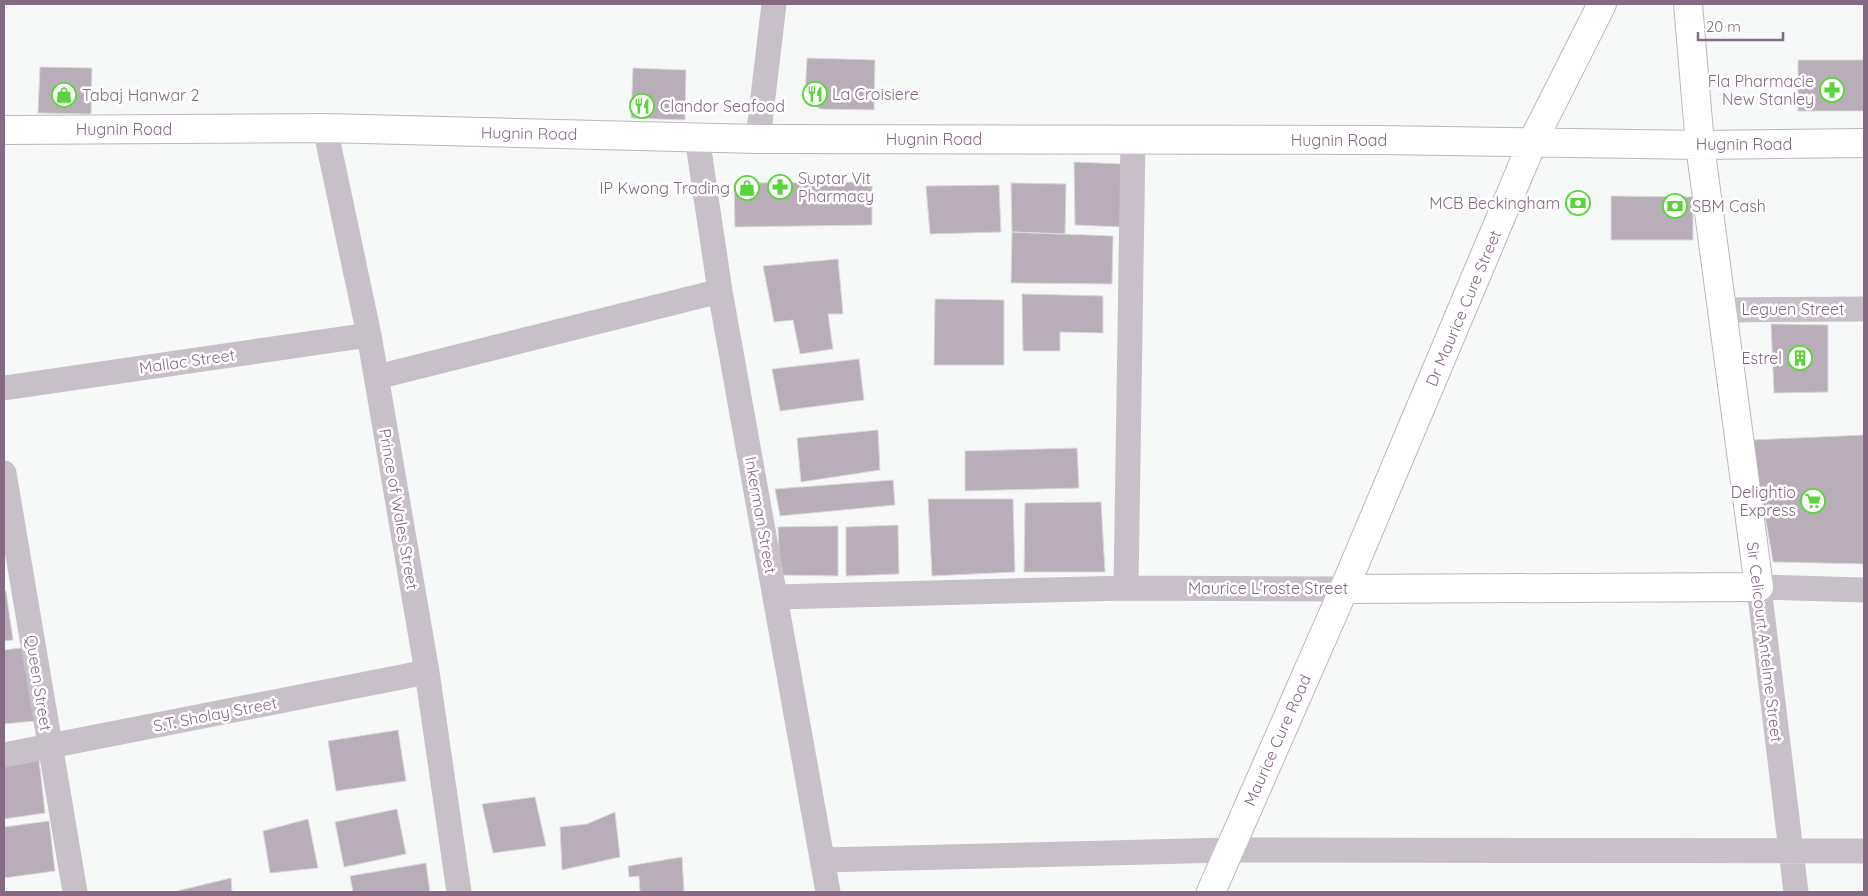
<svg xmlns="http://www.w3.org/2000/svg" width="1868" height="896" font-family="Quicksand,sans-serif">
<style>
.building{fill:#baadba;stroke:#d9dada}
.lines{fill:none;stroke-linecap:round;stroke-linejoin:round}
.secondary-casing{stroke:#beb5be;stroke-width:30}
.minor{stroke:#c8c0c8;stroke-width:25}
.secondary{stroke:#fff;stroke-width:28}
.labels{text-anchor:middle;stroke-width:5;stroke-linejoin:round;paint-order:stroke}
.poi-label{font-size:16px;fill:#856a84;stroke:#fff;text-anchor:end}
.street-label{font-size:16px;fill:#856a84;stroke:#fff}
</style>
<rect width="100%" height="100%" fill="#f7f9f8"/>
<path class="building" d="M807 58 875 60 874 110 820 109 805 96Z
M1798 60H1864V111H1798Z
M40 67 92 68 91 114 38 113Z
M633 68 686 70 685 120 631 118Z
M1074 162 1123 164 1121 227 1075 225Z
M872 182V225L735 227 734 183Z
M1011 183 1066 184 1065 234 1012 232Z
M999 185 1001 232 930 234 926 186Z
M1611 196 1693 197V240H1611Z
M1012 232 1113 236 1112 284 1011 283Z
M838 259 843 314H828L833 349 800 354 793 320 774 322 763 266Z
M1022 294 1103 296V333L1060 332V351H1023Z
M935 299 1004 300V365H934Z
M1771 324 1828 325V392L1774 393Z
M859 359 864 400 780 411 772 369Z
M878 430 880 470 801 482 797 438Z
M1864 435V564L1773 562 1752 440Z
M1077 448 1079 488 965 491V451Z
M893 480 895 505 780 516 775 489Z
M928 499H1013L1015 572 932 576Z
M1101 502 1105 572H1024L1025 503Z
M898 525 899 574 846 576V527Z
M838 526V576L780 575 778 527Z
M4 591H6L13 640 4 641Z
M28 647 35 721 4 724V650Z
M398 730 406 781 336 791 328 741Z
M39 760 45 813 4 819V765Z
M535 797 546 846 493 853 482 804Z
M397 809 406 854 344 867 335 822Z
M615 812 620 857 562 870 560 827 587 824Z
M308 819 318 868 270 873 263 831Z
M49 821 55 871 4 878V827Z
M682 857 684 892H640L639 876 629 877 628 866Z
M426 863 430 892H353L350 876Z
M231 878 232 892H178L177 891Z"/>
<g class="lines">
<defs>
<path id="secondary" d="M4 130 325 128 758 139 1379 140 1700 145 1864 143
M1344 589 1759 587 1700 145 1688 4
M1211 892 1344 589 1533 141 1602 4"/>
</defs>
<use href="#secondary" class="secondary-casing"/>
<path class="minor" d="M325 128 369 335 427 672 459 892
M697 137 720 291 828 892
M758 139 774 4
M1722 310 1864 309
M377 377 720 291
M4 388 369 335
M4 473 75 892
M1126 588 1133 139
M776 597 1126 588 1344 589
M4 755 427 672
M823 860 1229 850 1864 851
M1796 892 1759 587 1864 590"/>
<use href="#secondary" class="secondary"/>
</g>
<defs>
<symbol id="pharmacy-ring" viewBox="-11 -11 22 22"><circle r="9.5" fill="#fff" stroke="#59d53b" stroke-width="1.5"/><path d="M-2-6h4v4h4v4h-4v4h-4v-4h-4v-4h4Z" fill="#59d53b"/></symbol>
<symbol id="restaurant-ring" viewBox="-11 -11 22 22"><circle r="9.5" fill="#fff" stroke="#59d53b" stroke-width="1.5"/><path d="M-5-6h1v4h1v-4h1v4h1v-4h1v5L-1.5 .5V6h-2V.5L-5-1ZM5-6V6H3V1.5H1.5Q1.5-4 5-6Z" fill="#59d53b"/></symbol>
<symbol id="shop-ring" viewBox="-11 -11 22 22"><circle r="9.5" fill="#fff" stroke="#59d53b" stroke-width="1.5"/><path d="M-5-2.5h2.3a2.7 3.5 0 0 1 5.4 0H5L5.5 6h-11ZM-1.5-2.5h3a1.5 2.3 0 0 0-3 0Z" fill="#59d53b"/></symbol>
<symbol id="bank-ring" viewBox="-11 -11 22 22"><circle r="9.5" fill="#fff" stroke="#59d53b" stroke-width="1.5"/><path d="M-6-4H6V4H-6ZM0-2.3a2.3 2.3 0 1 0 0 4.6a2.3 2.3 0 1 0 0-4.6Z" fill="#59d53b"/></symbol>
<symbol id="building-ring" viewBox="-11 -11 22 22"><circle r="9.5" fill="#fff" stroke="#59d53b" stroke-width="1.5"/><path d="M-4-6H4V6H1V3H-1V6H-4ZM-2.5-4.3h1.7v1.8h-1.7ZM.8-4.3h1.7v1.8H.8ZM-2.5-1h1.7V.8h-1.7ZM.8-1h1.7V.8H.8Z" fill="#59d53b"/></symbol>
<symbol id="supermarket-ring" viewBox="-11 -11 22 22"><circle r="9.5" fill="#fff" stroke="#59d53b" stroke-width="1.5"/><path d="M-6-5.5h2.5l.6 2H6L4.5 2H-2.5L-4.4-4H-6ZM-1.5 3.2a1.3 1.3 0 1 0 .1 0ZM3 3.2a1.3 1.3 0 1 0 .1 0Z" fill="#59d53b"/></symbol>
</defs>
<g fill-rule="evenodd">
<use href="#pharmacy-ring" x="1818" y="76" width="28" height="28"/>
<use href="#restaurant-ring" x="801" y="80" width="28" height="28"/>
<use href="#shop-ring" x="50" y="81" width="28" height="28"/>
<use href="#restaurant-ring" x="628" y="92" width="28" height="28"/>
<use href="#pharmacy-ring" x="766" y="173" width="28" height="28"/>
<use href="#shop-ring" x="733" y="174" width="28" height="28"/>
<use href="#bank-ring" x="1564" y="189" width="28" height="28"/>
<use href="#bank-ring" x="1661" y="192" width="28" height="28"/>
<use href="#building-ring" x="1786" y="344" width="28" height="28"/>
<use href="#supermarket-ring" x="1799" y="487" width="28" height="28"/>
</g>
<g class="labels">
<g class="poi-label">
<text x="1814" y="87">Fla Pharmacie<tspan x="1814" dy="18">New Stanley</tspan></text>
<text x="832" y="100" text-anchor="start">La Croisiere</text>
<text x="82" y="101" text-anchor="start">Tabaj Hanwar 2</text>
<text x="660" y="112" text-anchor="start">Clandor Seafood</text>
<text x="798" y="184" text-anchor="start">Suptar Vit<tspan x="798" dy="18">Pharmacy</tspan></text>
<text x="730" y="194">IP Kwong Trading</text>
<text x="1560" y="209">MCB Beckingham</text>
<text x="1692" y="212" text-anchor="start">SBM Cash</text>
<text x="1782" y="364">Estrel</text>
<text x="1796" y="498">Delightio<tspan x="1796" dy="18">Express</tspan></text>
</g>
<g class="street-label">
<text x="124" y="135">Hugnin Road</text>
<text transform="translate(529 133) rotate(1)" y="6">Hugnin Road</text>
<text x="934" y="145">Hugnin Road</text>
<text x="1339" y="146">Hugnin Road</text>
<text x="1744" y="150">Hugnin Road</text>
<text transform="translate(1463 308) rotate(-67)" y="6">Dr Maurice Cure Street</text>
<text x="1793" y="315">Leguen Street</text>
<text transform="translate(187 361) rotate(-8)" y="6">Mallac Street</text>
<text transform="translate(399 509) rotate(80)" y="6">Prince of Wales Street</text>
<text transform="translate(761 515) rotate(80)" y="6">Inkerman Street</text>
<text x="1268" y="594">Maurice L'roste Street</text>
<text transform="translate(1765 642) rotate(83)" y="6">Sir Celicourt Antelme Street</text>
<text transform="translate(39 683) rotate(81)" y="6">Queen Street</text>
<text transform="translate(215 714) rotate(-11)" y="6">S.T. Sholay Street</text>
<text transform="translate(1277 740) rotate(-66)" y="6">Maurice Cure Road</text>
</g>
</g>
<rect width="1868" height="896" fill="none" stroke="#856a84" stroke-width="10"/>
<path d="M1698 32v8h85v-8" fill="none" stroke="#856a84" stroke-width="2.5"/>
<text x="1706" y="32" font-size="15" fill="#856a84" stroke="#ffffff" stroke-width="4" paint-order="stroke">20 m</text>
</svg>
